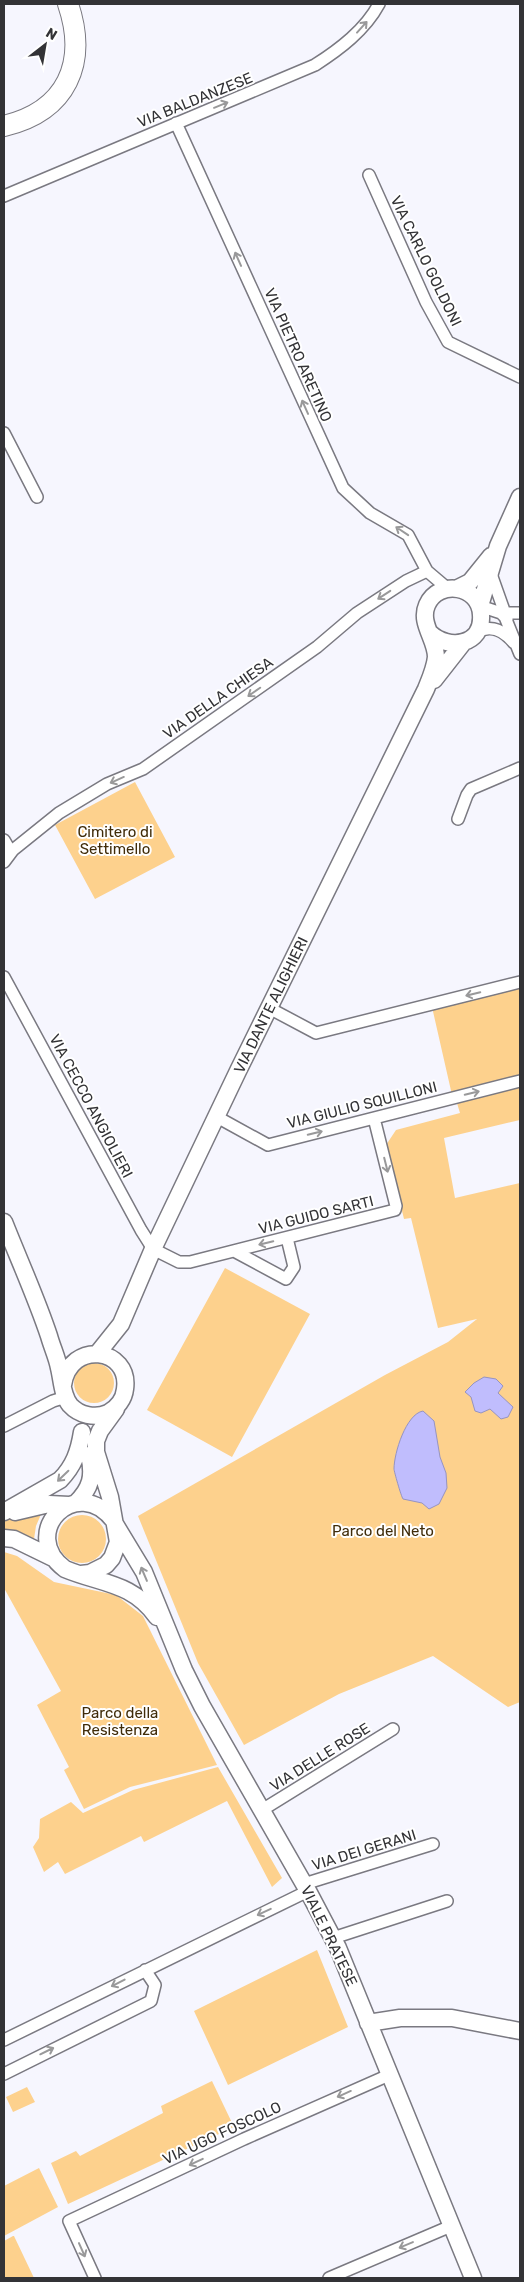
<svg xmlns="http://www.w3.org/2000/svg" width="524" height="2282" font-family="Rubik,sans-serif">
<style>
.green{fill:#fdd18d}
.water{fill:#c0bdfd;stroke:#9694c1}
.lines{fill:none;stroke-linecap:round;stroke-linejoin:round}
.street-casing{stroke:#7a7981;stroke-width:14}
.secondary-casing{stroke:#7a7981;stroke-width:19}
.highway-casing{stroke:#7a7981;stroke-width:22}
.street{stroke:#fff;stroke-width:11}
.secondary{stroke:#fff;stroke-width:16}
.highway{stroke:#fff;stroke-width:20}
.oneway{stroke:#99999a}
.labels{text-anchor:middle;stroke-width:4;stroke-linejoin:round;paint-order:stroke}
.street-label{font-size:15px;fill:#333336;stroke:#fff}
.park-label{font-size:15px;fill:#402c09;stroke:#fff}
</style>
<rect width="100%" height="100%" fill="#f6f6fe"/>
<path class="green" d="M135 782 175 857 95 899 55 825Z
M520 985V1077L452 1095 432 1007Z
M520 1085V1120L444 1138 455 1198 520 1183V1702L508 1707 433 1656 339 1694 244 1745 198 1663 138 1516 385 1375 448 1342 477 1319 438 1328 411 1218 404 1219 386 1145 396 1130 460 1113 456 1100Z
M225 1268 310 1314 232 1457 147 1410Z
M74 1383a20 20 0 1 1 40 0a20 20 0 1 1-40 0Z
M42 1512 36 1526 34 1539 4 1529V1518Z
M58 1539a24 24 0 1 1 48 0a24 24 0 1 1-48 0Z
M4 1552 17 1556 54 1582 116 1595 143 1616 217 1765 130 1787 84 1809 64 1770 69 1767 37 1705 61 1691 4 1588Z
M218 1767 282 1878 272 1887 227 1801 144 1842 141 1836 65 1874 58 1862 44 1872 33 1847 39 1838 40 1819 71 1802 83 1813 133 1790Z
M317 1950 348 2027 228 2085 194 2011Z
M212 2081 234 2127 68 2204 51 2163 76 2151 80 2156 163 2113 161 2106Z
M27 2087 35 2102 13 2112 6 2097Z
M39 2168 58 2207 4 2236V2186Z
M13 2236H14L34 2278H4V2241Z"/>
<path class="water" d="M484 1377 496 1379 503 1386 498 1393 513 1407 508 1417 501 1419 490 1409 481 1413 475 1411 471 1397 465 1392 474 1383Z
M423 1411 434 1421 440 1457 446 1473 447 1488 439 1504 429 1509 422 1503 403 1499C401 1496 394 1471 394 1469 394 1453 406 1414 423 1411Z"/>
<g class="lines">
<defs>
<path id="street" d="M176 123 343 488 370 513 408 535 427 571 447 588
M369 175 426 302 448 342 520 377
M4 196 315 65C340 49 365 30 379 4
M4 433 37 497
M490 571 507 619
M480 606 501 613 505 617 520 654
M505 613H520
M477 632C492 624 504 631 514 643
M458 819 467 795 471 789 520 768
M4 840 11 852
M4 862 13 850 59 813 107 784 143 769 317 647 357 613 406 581 427 571
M4 977 141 1230 153 1249 179 1262H190L395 1210 396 1206 374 1118
M269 1008 316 1033 520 982
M217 1117 268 1145 520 1081
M234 1251 286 1279 294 1267 287 1238
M4 1426 53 1401 66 1397
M262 1810 393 1729
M304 1884 433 1844
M333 1938 447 1901
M4 2040 308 1891
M4 2074 151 2001 155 1985 145 1970
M95 2278 69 2221 244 2139 389 2075
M329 2278 451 2226"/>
<path id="secondary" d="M458 588 470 582 491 556
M480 606 498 546 520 497
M434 680 463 643
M4 1222C19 1260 36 1297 49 1336 52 1347 57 1357 59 1368 62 1380 62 1395 70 1405 79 1415 95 1419 108 1413 117 1408 124 1399 125 1389 131 1348 70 1339 63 1385
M97 1354 121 1324 153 1249 238 1071 426 689C430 679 435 668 436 657 436 639 419 623 427 605 438 579 480 585 481 615 483 645 449 651 430 633
M76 1503C91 1488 94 1476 89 1455
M4 1512 60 1480C74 1466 79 1451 82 1432
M15 1512 49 1504 69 1505
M114 1521C77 1472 17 1533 65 1569 101 1584 132 1582 157 1617
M115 1524 144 1572 184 1670 202 1706 308 1891 338 1948 473 2278
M4 1538 14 1539 53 1558
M81 1574 90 1573 106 1565 112 1558 118 1542 110 1497 96 1452V1441L100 1431 116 1409
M368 2023 400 2018H452L520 2031"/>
<path id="highway" d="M4 126C67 111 88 63 68 4"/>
</defs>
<use href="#street" class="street-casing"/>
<use href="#secondary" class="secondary-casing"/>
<use href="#highway" class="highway-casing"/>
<use href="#street" class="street"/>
<use href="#secondary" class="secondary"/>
<use href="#highway" class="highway"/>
</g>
<defs><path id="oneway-shaft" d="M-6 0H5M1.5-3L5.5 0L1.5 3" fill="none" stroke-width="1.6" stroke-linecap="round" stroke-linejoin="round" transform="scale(1.25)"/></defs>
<g class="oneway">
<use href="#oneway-shaft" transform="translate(362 27) rotate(-48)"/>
<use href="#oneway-shaft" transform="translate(221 105) rotate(-22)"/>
<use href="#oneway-shaft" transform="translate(238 259) rotate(-114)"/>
<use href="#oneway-shaft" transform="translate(305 407) rotate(-114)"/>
<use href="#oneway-shaft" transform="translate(402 531) rotate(-146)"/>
<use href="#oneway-shaft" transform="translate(384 595) rotate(147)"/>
<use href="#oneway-shaft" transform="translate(254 692) rotate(145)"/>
<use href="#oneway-shaft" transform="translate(117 780) rotate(156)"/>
<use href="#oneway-shaft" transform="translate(473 994) rotate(166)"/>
<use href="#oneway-shaft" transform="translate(472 1093) rotate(-14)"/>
<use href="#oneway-shaft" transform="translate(315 1133) rotate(-14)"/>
<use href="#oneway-shaft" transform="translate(386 1165) rotate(76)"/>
<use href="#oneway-shaft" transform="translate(266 1243) rotate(166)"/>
<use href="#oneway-shaft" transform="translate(63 1476) rotate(136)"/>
<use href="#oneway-shaft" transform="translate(144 1574) rotate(-113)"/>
<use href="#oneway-shaft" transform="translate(264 1912) rotate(155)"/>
<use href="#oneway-shaft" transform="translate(118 1983) rotate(153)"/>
<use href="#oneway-shaft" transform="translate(47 2051) rotate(-26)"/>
<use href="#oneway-shaft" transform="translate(344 2094) rotate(156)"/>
<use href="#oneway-shaft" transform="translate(196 2162) rotate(155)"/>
<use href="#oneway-shaft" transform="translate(406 2245) rotate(157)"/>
<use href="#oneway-shaft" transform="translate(82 2250) rotate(66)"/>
</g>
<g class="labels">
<g class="street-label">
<text transform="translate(195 100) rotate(-22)" y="5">VIA BALDANZESE</text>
<text transform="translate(426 261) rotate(64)" y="5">VIA CARLO GOLDONI</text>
<text transform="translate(298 355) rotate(66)" y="5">VIA PIETRO ARETINO</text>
<text transform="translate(218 698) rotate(-35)" y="5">VIA DELLA CHIESA</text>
<text transform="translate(271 1005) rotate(-64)" y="5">VIA DANTE ALIGHIERI</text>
<text transform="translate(362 1105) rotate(-14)" y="5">VIA GIULIO SQUILLONI</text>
<text transform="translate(91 1106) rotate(62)" y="5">VIA CECCO ANGIOLIERI</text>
<text transform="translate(316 1215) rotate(-14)" y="5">VIA GUIDO SARTI</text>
<text transform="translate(320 1757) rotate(-32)" y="5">VIA DELLE ROSE</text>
<text transform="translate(364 1850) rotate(-17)" y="5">VIA DEI GERANI</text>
<text transform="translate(329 1936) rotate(64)" y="5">VIALE PRATESE</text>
<text transform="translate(222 2133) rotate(-25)" y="5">VIA UGO FOSCOLO</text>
</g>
<g class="park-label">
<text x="115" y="837">Cimitero di<tspan x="115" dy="17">Settimello</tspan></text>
<text x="383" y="1536">Parco del Neto</text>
<text x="120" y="1718">Parco della<tspan x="120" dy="17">Resistenza</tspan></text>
</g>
</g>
<rect width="524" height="2282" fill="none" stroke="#333336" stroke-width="10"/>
<g transform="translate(45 45) rotate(31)" stroke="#ffffff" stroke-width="4" paint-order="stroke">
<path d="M0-4L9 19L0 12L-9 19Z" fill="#333336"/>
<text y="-8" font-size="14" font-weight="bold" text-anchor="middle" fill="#333336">N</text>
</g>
</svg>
